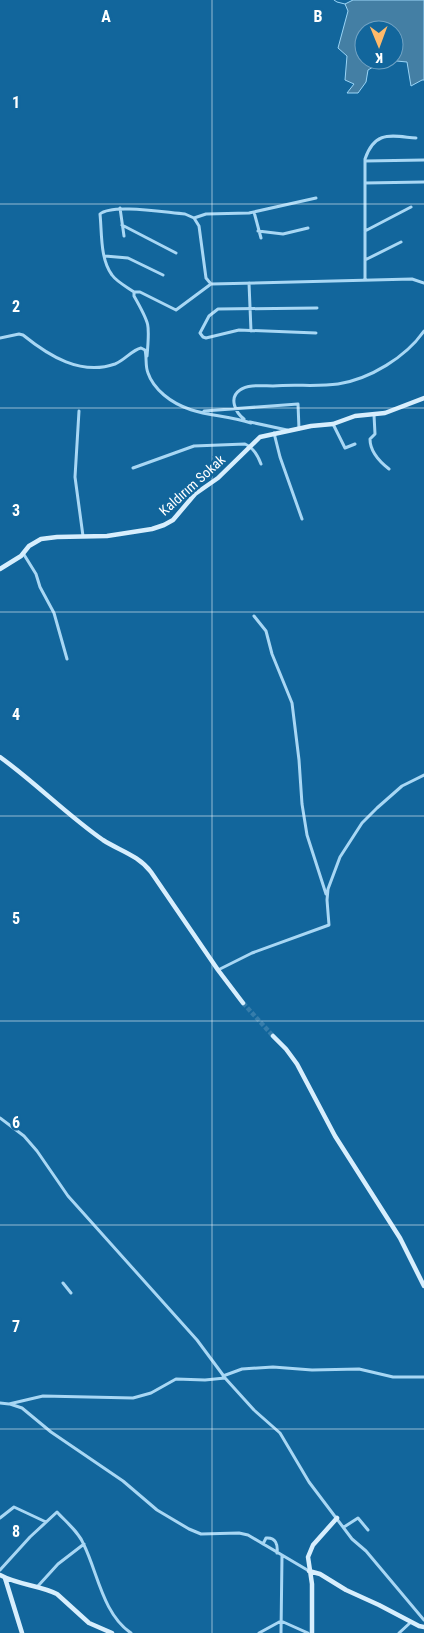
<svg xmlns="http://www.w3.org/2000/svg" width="424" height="1633" font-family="'Roboto Condensed',sans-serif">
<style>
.water{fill:#447fa4;stroke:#9ad5f7}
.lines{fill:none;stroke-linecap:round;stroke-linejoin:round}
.stream{stroke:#9ad5f7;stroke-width:1}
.secondary-tunnel{stroke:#367dab;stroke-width:4.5;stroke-dasharray:4.5 2;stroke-linecap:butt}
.street{stroke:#a8d7f4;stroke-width:3}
.secondary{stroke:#d7eefd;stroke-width:4.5}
.grid{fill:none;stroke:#fff;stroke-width:1;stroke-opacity:0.55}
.labels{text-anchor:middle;stroke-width:5;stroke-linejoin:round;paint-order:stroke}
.street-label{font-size:14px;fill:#fff;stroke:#12669c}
.grid-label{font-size:16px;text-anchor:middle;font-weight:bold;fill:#fff;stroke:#12669c;stroke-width:5;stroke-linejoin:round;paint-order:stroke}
</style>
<rect width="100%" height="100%" fill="#12669c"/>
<path class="water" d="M353 0H424V80H422L411 86 407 62 386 60H394V30H364V60H385L368 70 366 82 358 93H347L354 84 345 80 347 56 338 48 348 11 345 4Z"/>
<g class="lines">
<path class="stream" d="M334 0 337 2 345 4"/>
<path class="secondary-tunnel" d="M243 1003 273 1036"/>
<path class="street" d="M365 161 424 160
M365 183 424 182
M120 208 124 236
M254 212 261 238
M194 218 206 214 249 213 316 198
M122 225 176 253
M258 231 283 234 308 228
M365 231 411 207
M105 256 128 258 163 275
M365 260 401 242
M365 280V159C375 130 391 136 416 138
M249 283 251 331
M134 292C127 287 117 282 112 275 100 259 102 233 100 214 112 203 168 213 185 214L194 218 199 226 206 278 211 284
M316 333 239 330 206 338 203 337 200 333 209 316 218 309 317 308
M0 338 19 334 23 335C49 356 81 376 115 364 125 360 132 350 141 348L145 350C147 358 145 366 148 373 151 382 157 389 164 395 190 417 220 413 251 423
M147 356C150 324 150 324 134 296V292H140L176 310 211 284 412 279 424 283
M79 411 75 477 83 536
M204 411 298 404 299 429
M374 415 375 434 370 439C370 452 380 462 389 469
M244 419C236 413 228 398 240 390 248 384 263 386 273 386 295 384 317 387 338 384 370 379 406 357 424 331
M250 422 287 430
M333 424 345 448 355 444
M274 433 280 457 302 519
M133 468 194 446 245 444C254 448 258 456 261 464
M23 553 36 574 40 587 54 613 67 659
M254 616 266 631 272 654 292 703 299 760 302 804 307 835 326 894
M218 970 252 953 329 925 327 900 328 889 340 857 362 823 377 808 402 786 424 775
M0 1118 24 1136 37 1151 68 1196 197 1340 223 1375
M63 1283 71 1293
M223 1376 242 1369 273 1367 312 1370 359 1369 393 1377H424
M0 1403 9 1404 43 1396 133 1398 151 1393 176 1379 205 1380 225 1378 254 1410 280 1433 309 1482 352 1539 366 1551 424 1620
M10 1404 22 1408 51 1432 123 1481 157 1510 189 1529 201 1534 239 1533 248 1535 309 1571
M0 1518 14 1507 46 1522
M344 1527 358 1518 368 1530
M263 1544 266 1538C276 1537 278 1545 277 1553
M0 1570 30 1537 57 1512C66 1522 79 1532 84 1545 98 1574 103 1614 131 1633
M38 1586 58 1564 84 1544
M259 1633 281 1621 308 1633
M281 1633 282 1556
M399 1633 411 1622"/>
<path class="secondary" d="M0 569 21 556 29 546 41 539 57 537 107 536 152 529 164 525 173 520 195 494 218 478 260 437 311 426 333 424 355 416 385 413 424 398
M0 757C36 783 67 815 103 840 120 851 138 855 151 872L218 970 243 1003
M273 1036 286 1049 297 1064 335 1136 400 1238 424 1286
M309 1571 320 1574 346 1590 379 1605 419 1626 424 1627
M0 1575C18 1585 39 1585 57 1594L89 1623 112 1633
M5 1578 22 1633
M312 1633V1584L308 1557 313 1545 337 1518"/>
</g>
<path class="grid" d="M212 0V1633M0 204H424M0 408H424M0 612H424M0 816H424M0 1021H424M0 1225H424M0 1429H424"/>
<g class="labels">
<g class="street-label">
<text transform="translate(192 485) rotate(-42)" y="5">Kaldırım Sokak</text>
</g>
</g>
<g class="grid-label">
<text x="106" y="22">A</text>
<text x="318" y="22">B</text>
<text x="16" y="108">1</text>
<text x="16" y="312">2</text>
<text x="16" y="516">3</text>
<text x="16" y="720">4</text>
<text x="16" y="924">5</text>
<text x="16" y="1128">6</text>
<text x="16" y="1332">7</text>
<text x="16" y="1537">8</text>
</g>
<g transform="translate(379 45) rotate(179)"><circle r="24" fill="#12669c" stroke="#71a3c4"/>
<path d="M0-4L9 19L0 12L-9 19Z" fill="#ffba6a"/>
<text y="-8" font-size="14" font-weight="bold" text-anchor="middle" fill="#ffffff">K</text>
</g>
</svg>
